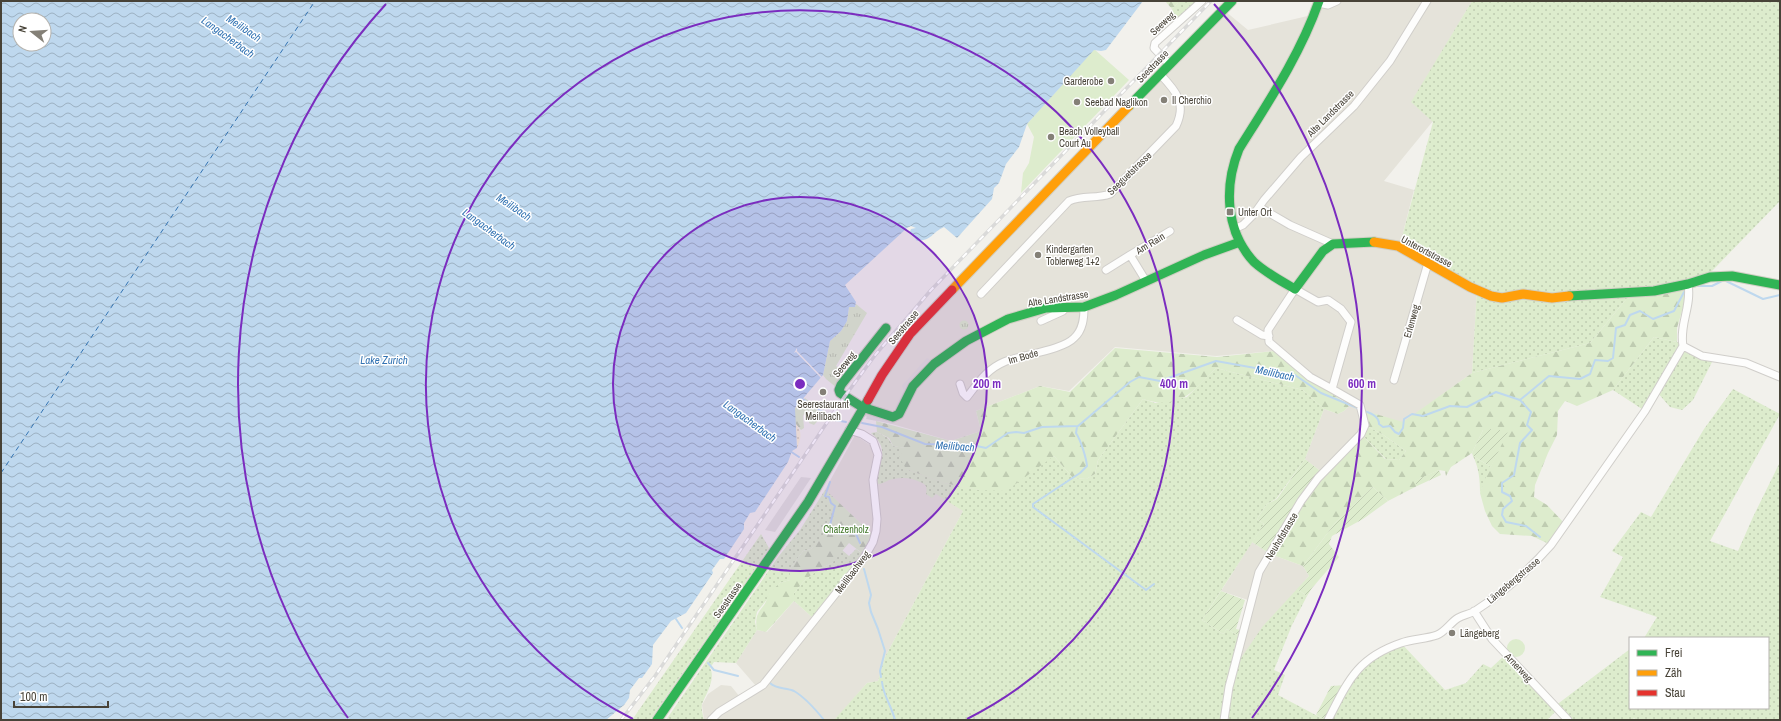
<svg xmlns="http://www.w3.org/2000/svg" width="1781" height="721" font-family="'Archivo Narrow',sans-serif">
<style>
.residential{fill:#e5e3da}
.grass{fill:url(#grass-dots)}
.forest{fill:url(#forest-firs)}
.sand{fill:url(#sand-dots)}
.park{fill:url(#park-tufts)}
.garden{fill:url(#garden-furrows)}
.pitch{fill:#ddeccd}
.parking{fill:#e1e0dc}
.water{fill:url(#water-waves);fill-rule:evenodd}
.pier{fill:#f2f1ec}
.lines{fill:none;stroke-linecap:round;stroke-linejoin:round}
.stream{stroke:#bed8ee;stroke-width:2}
.ferry{stroke:#3273b3;stroke-width:1;stroke-dasharray:5 4;stroke-linecap:butt}
.street-casing{stroke:#d0ceca;stroke-width:9}
.fast-casing{stroke:#d0cec3;stroke-width:11}
.slow-casing{stroke:#d0cec3;stroke-width:11}
.jam-casing{stroke:#d0cec3;stroke-width:11}
.street{stroke:#fdfdfc;stroke-width:7}
.fast{stroke:#30b455;stroke-width:9}
.slow{stroke:#ff9f0a;stroke-width:9}
.jam{stroke:#e5322d;stroke-width:9}
.rail-casing{stroke:#dadad9;stroke-width:3.5}
.rail{stroke:#fff;stroke-width:2;stroke-dasharray:6;stroke-linecap:butt}
.ring{fill:none;stroke:#7b2cbf;stroke-width:2}
.poi-dot{fill:#848077;stroke:#fff;stroke-width:1.5}
.labels{text-anchor:middle;stroke-width:3;stroke-linejoin:round;paint-order:stroke}
.street-label{font-size:10px;fill:#484338;stroke:#fff}
.poi-label{font-size:10px;fill:#484338;stroke:#fff;text-anchor:start}
.park-label{font-size:10px;fill:#43792c;stroke:#fff}
.water-label{font-size:11px;font-style:italic;fill:#3273b3;stroke:#fff}
.centre{fill:#7b2cbf;stroke:#fff;stroke-width:2}
.ring-label{font-size:12px;text-anchor:middle;font-weight:bold;fill:#7b2cbf;stroke:#fff;stroke-width:3;stroke-linejoin:round;paint-order:stroke}
</style>
<defs>
<pattern id="grass-dots" width="8" height="8" patternUnits="userSpaceOnUse"><rect width="8" height="8" fill="#ddeccd"/><path d="M2 2h.1M6 6h.1" fill="none" stroke="#bfccb1" stroke-width="1.8" stroke-linecap="round"/></pattern>
<pattern id="forest-firs" width="22" height="20" patternUnits="userSpaceOnUse"><rect width="22" height="20" fill="#ddeccd"/><path d="M5 1l3.5 6h-7zM16 11l3.5 6h-7z" fill="#bfccb1"/></pattern>
<pattern id="sand-dots" width="8" height="8" patternUnits="userSpaceOnUse"><rect width="8" height="8" fill="#f5f0d8"/><path d="M2 2h.1M6 6h.1" fill="none" stroke="#d4cfba" stroke-width="1.8" stroke-linecap="round"/></pattern>
<pattern id="park-tufts" width="24" height="20" patternUnits="userSpaceOnUse"><rect width="24" height="20" fill="#ddeccd"/><path d="M3 7l-1-3M5 7V3M7 7l1-3M15 17l-1-3M17 17v-4M19 17l1-3" fill="none" stroke="#bfccb1"/></pattern>
<pattern id="garden-furrows" width="10" height="10" patternUnits="userSpaceOnUse"><rect width="10" height="10" fill="#ddeccd"/><path d="M-1 1l2-2M0 10L10 0M9 11l2-2" fill="none" stroke="#bfccb1"/></pattern>
<pattern id="water-waves" width="16" height="10" patternUnits="userSpaceOnUse"><rect width="16" height="10" fill="#bed8ee"/><path d="M0 5q4-4 8 0t8 0" fill="none" stroke="#9cb1c2"/></pattern>
</defs>
<rect width="100%" height="100%" fill="#f2f1ec"/>
<path class="residential" d="M1317 1H1472L1412 102 1433 121 1384 181 1414 190 1400 244 1477 289 1472 373 1403 423 1362 410 1365 425 1323 473 1305 459 1324 409 1338 414 1344 411 1350 405 1274 351 1216 356 1115 347 1069 391 1040 386 976 411 981 431 951 441 861 415 905 344 1225 11 1248 30 1312 15Z
M855 435 906 469 979 490 963 511 885 657 878 681 867 683 835 720H704L702 705 708 694 721 685 731 686 740 697 756 686 736 663 757 630 767 632 794 601 813 618 874 536 825 490Z
M1252 542 1270 554 1303 566 1309 576 1241 658 1236 662 1251 601 1221 591Z"/>
<path class="grass" d="M1180 1H1202L1176 24 1172 9Z
M1472 1H1780V201L1712 271 1685 290 1628 297 1590 343 1472 373 1477 289 1400 244 1433 122 1411 102Z
M1654 337 1677 342 1683 346 1714 358 1693 400 1682 410 1670 407 1657 392 1645 411 1613 390Z
M1216 368 1303 390 1324 409 1305 459 1276 499 1267 504 1257 519 1264 524 1202 620 1223 634 1227 629 1242 638 1237 662 1241 658 1263 626 1297 589 1307 596 1292 625 1274 670 1285 675 1278 695 1325 720H834L867 683 878 681 885 657 963 511 936 494 932 498 926 494C927 487 927 485 920 482 910 477 900 477 889 480 885 482 882 484 877 484 877 462 892 451 871 433L877 432 888 438 893 446 906 448V469L944 483 979 490 1054 456 1073 478 1086 479 1095 474 1098 460 1143 399 1155 403 1187 397Z
M1733 389 1780 414 1710 541 1738 551 1753 517 1780 462V720H1636L1634 718 1632 720H1568L1558 709 1547 720H1328L1365 661 1401 643 1445 690 1466 683 1483 664 1491 668 1506 654 1555 706 1630 649V708H1768V638H1644L1657 617 1600 597 1623 557 1612 551 1641 512 1651 517 1704 429Z
M1365 425 1382 434 1406 451 1399 460 1386 459 1361 434Z
M1473 456 1491 467 1480 493C1480 480 1479 468 1473 456Z
M825 490 832 496 829 500 834 523 811 549 803 551 790 569V580L780 583 757 612 755 622 757 630 736 663 714 662 710 668C716 679 706 694 702 704 701 709 703 715 704 720H666L778 557 800 530Z
M761 534 769 548 654 714 650 720H632Z
M856 549 863 554 813 618 794 601V593L805 580 819 569 832 563 842 550 849 556Z"/>
<path class="forest" d="M1165 1H1180L1172 9Z
M1685 290 1687 294 1677 328V342L1654 337 1613 390 1577 406 1565 401 1558 411 1557 435 1548 453 1535 485 1534 497 1547 505 1566 525 1551 545 1532 536 1500 534 1492 526 1485 511 1480 493 1485 479 1507 432 1483 430 1472 453 1451 467 1446 476 1445 471 1439 470 1415 481 1417 486 1388 501 1373 487 1335 523 1303 566 1270 554 1301 501 1361 434 1385 459 1399 460 1406 451 1382 434 1365 425 1362 410 1403 422 1472 373 1590 343 1628 297Z
M1115 348 1217 357 1274 351 1349 406 1344 411 1338 414 1324 409 1303 390 1216 368C1192 392 1180 411 1143 399L1098 460 1095 474 1086 479 1073 478 1054 456 1006 491 979 490 944 483 906 469 899 456 905 448 893 446 889 438 877 432 876 421 951 441 981 431 976 411 1040 386 1070 392Z
M805 398 825 413 814 425 809 423V419L804 414 803 416 804 428 801 430 795 423V408Z
M832 496 872 534 863 554 849 543 832 563 819 569 805 580 794 593V601L766 632 757 630C753 608 766 611 768 594L780 583 790 580V569L803 551 811 549 833 523 829 500Z"/>
<path class="sand" d="M795 423C803 432 801 438 797 448Z"/>
<path class="park" d="M856 304 867 313 836 366 848 374 837 388 826 379 833 370 826 379 823 375 830 341 841 331 847 321 849 307H855Z
M959.5 325a4.5 4.5 0 1 1 9 0a4.5 4.5 0 1 1-9 0Z"/>
<path class="garden" d="M1489 429 1508 431 1491 467 1473 456 1472 453 1483 430Z
M1305 459 1323 473 1270 554 1252 542 1264 524 1257 519 1267 504 1277 499Z
M1439 470 1441 475 1417 486 1414 481Z
M1373 487 1388 501 1363 519 1332 536 1329 544 1339 557 1312 588 1307 596 1297 589 1309 576 1303 566 1335 523Z
M1221 591 1245 600 1236 629 1244 631 1242 638 1227 629 1223 634 1202 620Z
M1346 685 1325 720 1316 715 1331 686Z"/>
<path class="pitch" d="M1094 49 1129 80 1021 193 1023 173 1029 163 1034 137 1027 124Z
M1507 648a9 9 0 1 1 18 0a9 9 0 1 1-18 0Z"/>
<path class="parking" d="M927 358 933 363 900 410 895 407 904 390 902 386Z
M868 413 894 420 893 424 866 419Z
M801 477 811 478 775 532 765 530Z"/>
<path class="water" d="M1 1H1143L1106 50 1101 51 1094 50 1027 124 1019 147 1006 164 999 183 994 188 992 199 957 238 944 227C931 233 933 240 917 241L910 232 911 229 916 228 911 226 907 228 845 285 856 302 855 307H849L847 321 841 331 830 341 823 375 795 408 797 448 792 451 788 462 755 512 750 513 744 523V529L724 559H720L712 570 713 573 686 613 671 621 653 645 652 664 642 678H639L630 690 629 698 624 705 606 720H1ZM20 20H44V44H20Z"/>
<path class="pier" d="M797 348V351L822 377 821 378 796 352 794 353Z"/>
<g class="lines">
<path class="stream" d="M1726 281 1763 299 1780 295
M1698 286H1712L1722 281
M801 398 826 414
M1520 400 1531 412 1527 425 1532 430 1520 443 1514 475 1502 483V492L1510 496 1512 501 1503 509 1502 515 1506 522 1526 526 1540 537
M1364 411C1371 413 1379 416 1379 424L1383 427 1390 426 1395 432 1399 434 1403 428 1404 419 1412 414 1423 416 1450 406 1467 407 1496 392 1520 400 1549 376 1580 379 1590 374 1595 360 1608 361 1613 358 1616 328 1625 325 1630 315 1640 311 1653 319 1674 311 1684 292
M835 420 846 422
M862 423 882 427 925 444 972 445 986 448 1008 433 1016 432 1024 433 1042 427 1078 426 1130 382 1139 377 1160 381 1216 361 1295 375 1321 393 1360 409
M1077 427 1076 433C1081 441 1086 457 1087 466L1080 473 1033 504V507L1146 590 1154 584
M790 451 799 457
M830 482 825 496 829 497 831 503 835 506 830 525C841 541 844 530 856 534L860 543
M864 569 871 595 869 603 871 612 878 629 885 651 880 671 881 677
M676 619 682 628
M708 663 714 670 738 676
M882 682C883 695 892 707 895 720
M770 683C777 690 786 687 794 691 806 698 816 710 824 720"/>
<path class="ferry" d="M1 473 315 1"/>
<defs>
<path id="street" d="M1318 3 1328 5 1337 1
M1169 64 1154 48 1155 43 1202 1
M1259 207 1290 225 1333 244
M1234 229 1243 225 1254 214 1264 200 1301 157 1354 106 1390 61 1427 1
M1106 270 1130 255
M1146 281 1130 255 1170 231
M1688 284C1692 306 1679 325 1683 346L1702 356 1746 363 1780 377
M1295 289 1318 302 1328 300 1341 309 1351 322 1332 389 1310 377 1269 342 1268 330Z
M981 294 1069 201C1083 195 1096 199 1110 194L1176 126C1187 103 1176 91 1160 74
M1237 320 1262 335 1269 336
M1041 321 1063 311
M1394 380 1428 263
M960 384 963 393 967 397C978 383 987 369 1004 362 1021 355 1063 350 1074 338 1083 330 1084 318 1084 307L1081 308
M1474 611 1492 639 1568 720
M711 720 719 712 763 685 864 558 873 542 876 531 877 519 873 480 878 455 873 441 862 434 849 430
M1224 720 1229 687 1259 572 1301 501 1318 478 1361 434 1365 425 1360 405 1332 389
M1328 720C1348 681 1357 658 1401 643 1412 639 1426 639 1437 635 1445 632 1451 622 1458 618 1463 615 1470 614 1475 611 1503 593 1529 570 1551 545L1645 411 1683 346"/>
<path id="fast" d="M1319 1C1300 55 1269 101 1239 149 1224 186 1225 231 1254 262 1266 273 1281 281 1295 289L1323 251 1333 244 1374 242
M1129 106 1232 1
M1569 296 1654 291 1688 284 1710 277 1732 276 1780 285
M886 328 841 385 839 390 840 393 862 407 893 417 899 414 913 386 934 364 966 341 1008 319 1046 308 1084 307 1116 295 1204 255 1240 242
M657 720 808 502 868 400"/>
<path id="slow" d="M1374 242 1398 246 1470 287 1491 296 1502 298 1523 294 1552 298 1569 296
M952 290 1129 106"/>
<path id="jam" d="M868 400 882 375 910 334 952 290"/>
</defs>
<use href="#street" class="street-casing"/>
<use href="#fast" class="fast-casing"/>
<use href="#slow" class="slow-casing"/>
<use href="#jam" class="jam-casing"/>
<use href="#street" class="street"/>
<use href="#fast" class="fast"/>
<use href="#slow" class="slow"/>
<use href="#jam" class="jam"/>
<defs>
<path id="rail" d="M621 720 655 676 845 396 876 354 931 290 1211 1"/>
</defs>
<use href="#rail" class="rail-casing"/>
<use href="#rail" class="rail"/>
</g>
<circle cx="800" cy="384" r="187" fill="#7b2cbf" fill-opacity=".12"/>
<g class="ring">
<circle cx="800" cy="384" r="187"/>
<path d="M633 719A374 374 0 1 1 967 719"/>
<path d="M348 718A562 562 0 0 1 386 4M1214 4A562 562 0 0 1 1252 718"/>
</g>
<g class="poi-dot">
<circle cx="1111" cy="81" r="4"/>
<circle cx="1164" cy="100" r="4"/>
<circle cx="1077" cy="102" r="4"/>
<circle cx="1051" cy="137" r="4"/>
<rect x="1226" y="208" width="8" height="8" rx="2"/>
<circle cx="1038" cy="255" r="4"/>
<circle cx="823" cy="392" r="4"/>
<circle cx="1452" cy="633" r="4"/>
</g>
<g class="labels">
<g class="street-label">
<text transform="translate(1162 23) rotate(-43)" y="4">Seeweg</text>
<text transform="translate(1152 66) rotate(-46)" y="4">Seestrasse</text>
<text transform="translate(1330 113) rotate(-45)" y="4">Alte Landstrasse</text>
<text transform="translate(1129 173) rotate(-44)" y="4">Seeguetstrasse</text>
<text transform="translate(1150 243) rotate(-31)" y="4">Am Rain</text>
<text transform="translate(1427 251) rotate(28)" y="4">Unterortstrasse</text>
<text transform="translate(1058 298) rotate(-9)" y="4">Alte Landstrasse</text>
<text transform="translate(1411 321) rotate(-74)" y="4">Erlenweg</text>
<text transform="translate(903 327) rotate(-50)" y="4">Seestrasse</text>
<text transform="translate(1023 356) rotate(-16)" y="4">Im Bode</text>
<text transform="translate(844 364) rotate(-51)" y="4">Seeweg</text>
<text transform="translate(1281 536) rotate(-59)" y="4">Neuhofstrasse</text>
<text transform="translate(852 572) rotate(-53)" y="4">Meilibachweg</text>
<text transform="translate(1513 580) rotate(-40)" y="4">Längebergstrasse</text>
<text transform="translate(727 600) rotate(-55)" y="4">Seestrasse</text>
<text transform="translate(1519 667) rotate(47)" y="4">Arnerweg</text>
</g>
<g class="poi-label">
<text x="1103" y="85" text-anchor="end">Garderobe</text>
<text x="1172" y="104">Il Cherchio</text>
<text x="1085" y="106">Seebad Naglikon</text>
<text x="1059" y="135">Beach Volleyball<tspan x="1059" dy="12">Court Au</tspan></text>
<text x="1238" y="216">Unter Ort</text>
<text x="1046" y="253">Kindergarten<tspan x="1046" dy="12">Toblerweg 1+2</tspan></text>
<text x="823" y="408" text-anchor="middle">Seerestaurant<tspan x="823" dy="12">Meilibach</tspan></text>
<text x="1460" y="637">Längeberg</text>
</g>
<g class="park-label">
<text x="846" y="533">Chatzenholz</text>
</g>
<g class="water-label">
<text transform="translate(244 28) rotate(34)" y="4">Meilibach</text>
<text transform="translate(228 37) rotate(36)" y="4">Langacherbach</text>
<text transform="translate(514 207) rotate(34)" y="4">Meilibach</text>
<text transform="translate(489 229) rotate(36)" y="4">Langacherbach</text>
<text x="384" y="364">Lake Zurich</text>
<text transform="translate(1275 373) rotate(12)" y="4">Meilibach</text>
<text transform="translate(750 421) rotate(36)" y="4">Langacherbach</text>
<text transform="translate(955 446) rotate(4)" y="4">Meilibach</text>
</g>
</g>
<circle cx="800" cy="384" r="6" class="centre"/>
<g class="ring-label">
<text x="987" y="388">200 m</text>
<text x="1174" y="388">400 m</text>
<text x="1362" y="388">600 m</text>
</g>
<rect width="1781" height="721" fill="none" stroke="#484338" stroke-width="4"/>
<rect x="1629" y="637" width="140" height="72" fill="#ffffff" stroke="#b6b4af"/>
<rect x="1637" y="650" width="20" height="6" fill="#30b455" stroke="#b6b4af"/>
<text x="1665" y="657" font-size="12" fill="#484338">Frei</text>
<rect x="1637" y="670" width="20" height="6" fill="#ff9f0a" stroke="#b6b4af"/>
<text x="1665" y="677" font-size="12" fill="#484338">Zäh</text>
<rect x="1637" y="690" width="20" height="6" fill="#e5322d" stroke="#b6b4af"/>
<text x="1665" y="697" font-size="12" fill="#484338">Stau</text>
<g transform="translate(32 32) rotate(287)"><circle r="19" fill="#ffffff" stroke="#b6b4af"/>
<path d="M0-3L7 15L0 10L-7 15Z" fill="#848077"/>
<text y="-6" font-size="11" font-weight="bold" text-anchor="middle" fill="#484338">N</text>
</g>
<path d="M14 701v6h94v-6" fill="none" stroke="#484338" stroke-width="2"/>
<text x="20" y="701" font-size="12" fill="#484338" stroke="#ffffff" stroke-width="3" paint-order="stroke">100 m</text>
</svg>
